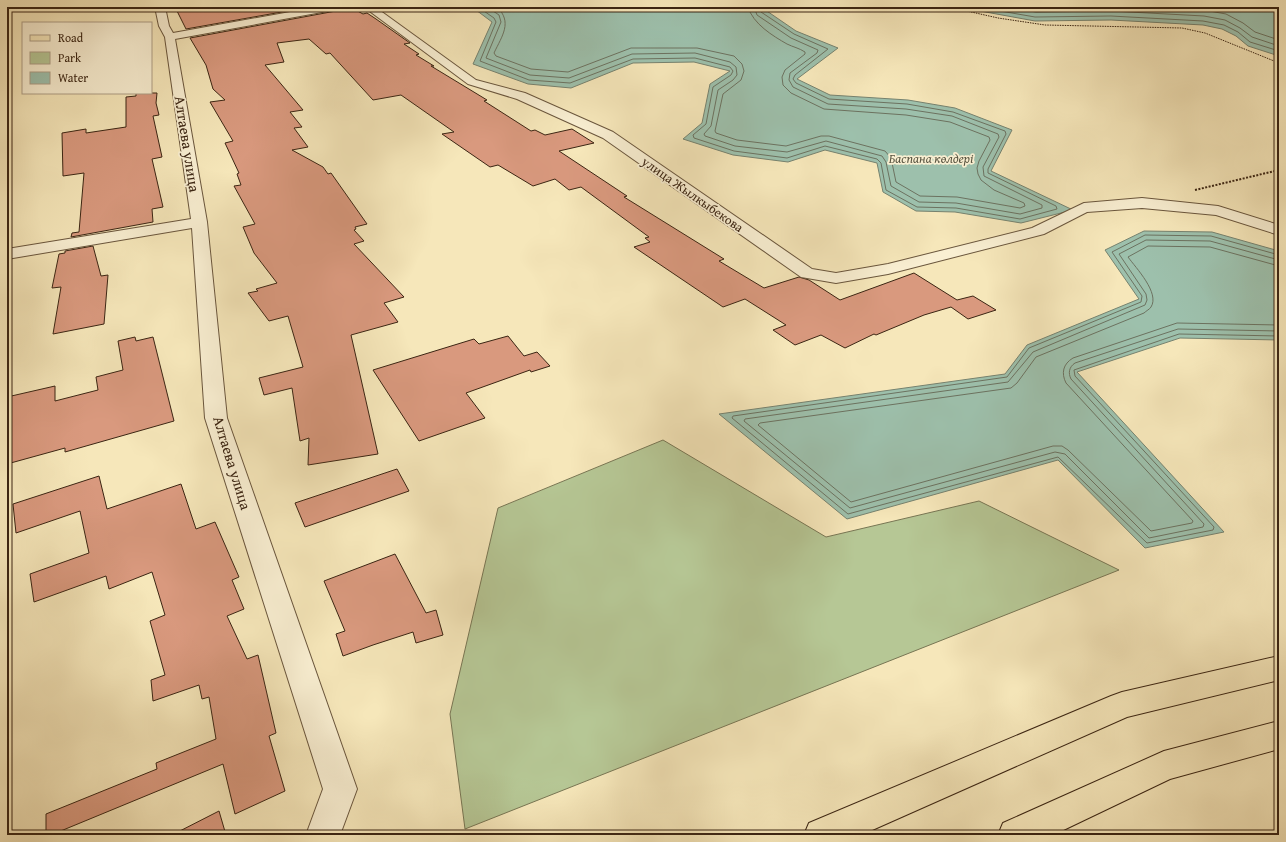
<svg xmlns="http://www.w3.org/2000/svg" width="1286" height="842" font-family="'Gentium Book Plus',serif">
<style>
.green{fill:#b6c795;stroke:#787654}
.water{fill:#9dc0ac;stroke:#76826f}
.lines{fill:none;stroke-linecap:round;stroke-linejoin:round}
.shore{stroke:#6c7260;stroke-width:1}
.building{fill:#d9997e;stroke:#3b2513}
.minor-casing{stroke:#6a563d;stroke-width:2}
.major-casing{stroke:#3b2513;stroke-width:2}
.path-far1{stroke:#3b2513;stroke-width:1;stroke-dasharray:1.5 1;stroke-linecap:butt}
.path{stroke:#3b2513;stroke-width:2;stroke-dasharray:2 1.5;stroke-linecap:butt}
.minor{fill:#f9efd2;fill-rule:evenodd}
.major{fill:#f6e7ba;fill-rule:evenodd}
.labels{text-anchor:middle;stroke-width:3.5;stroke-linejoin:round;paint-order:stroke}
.far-water-label{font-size:13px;font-style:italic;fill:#585441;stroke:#f9efd2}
.far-street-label{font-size:13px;fill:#3b2513;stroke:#f9efd2}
.street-label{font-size:15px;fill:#3b2513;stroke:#f9efd2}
</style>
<rect width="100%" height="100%" fill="#f6e7ba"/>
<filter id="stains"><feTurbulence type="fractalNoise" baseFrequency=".005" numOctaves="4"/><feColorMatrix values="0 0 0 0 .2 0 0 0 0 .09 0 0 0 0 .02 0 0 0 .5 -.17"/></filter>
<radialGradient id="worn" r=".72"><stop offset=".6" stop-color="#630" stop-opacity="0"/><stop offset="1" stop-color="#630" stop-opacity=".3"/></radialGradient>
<path class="green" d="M663 440 826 537 979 501 1119 570 465 829 450 714 498 508Z"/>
<path class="water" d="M472 7H761L796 31 838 48 797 79 830 95 908 100 955 108 1012 130 991 171 1073 210 1021 223 955 212 916 211 883 192 877 163 825 150 788 162 733 155 683 139 702 123 710 84 730 71 694 62 633 63 571 88 528 84 473 64 492 22Z
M958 7H1279V56L1248 46 1236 36 1222 29 1203 25 1111 20 1035 21Z
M1144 231 1212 232 1279 251V340L1180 338 1077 372 1224 532 1145 548 1058 460 847 519 719 414 1005 374 1027 345 1139 299 1105 250Z"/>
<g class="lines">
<path class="shore" d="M478 7 494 18 496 22 480 61 529 80 570 83 633 59 695 58 730 67 733 71 731 75 713 87 706 124 693 135 694 138 734 151 787 158 825 146 877 159 881 163 886 190 917 207 956 208 1020 219 1057 209 1056 206 988 173V169L1006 134 1005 131 953 112 907 104 829 99 796 83 793 79 795 75 828 49 794 34 761 12 759 7
M487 7 499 15 501 22 486 58 530 75 569 78 632 54 695 53 730 62 736 67 737 75 733 80 718 90 711 126 704 134 705 136 735 146 787 152 826 141 882 156 886 162 891 186 919 202 956 203 1020 214 1042 208V205L984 176 983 167 999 137 998 134 952 116 906 109 828 104 793 87 789 80 790 73 817 53 818 50 791 38 757 15 754 7
M497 7C513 22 502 36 494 53L496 56 531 69 568 72 631 48H697L734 56 742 64 744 71 741 80 723 94 715 131 716 133 737 140 786 146 821 136H829L885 151 891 158 896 182 920 196 957 197 1020 208 1025 206 1024 203 994 190 981 180 978 174 977 168 979 161 990 140 989 137 950 122 906 115 824 109 791 93 783 85 782 77 785 70 805 54V52C799 48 793 47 787 44 773 36 753 24 748 7
M977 7 1035 17 1111 16 1203 21 1224 25 1238 32 1250 42 1279 51
M1003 7 1036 12 1111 11 1204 16 1225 20 1240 28 1252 37 1279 46
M1160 7 1204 10 1226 14 1243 23 1255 32 1279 40
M1279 255 1211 236 1145 235 1112 252 1142 296 1141 302 1029 348 1007 377 733 416 732 418 848 514 1058 457 1147 543 1213 530 1214 527 1075 376 1074 370 1179 334 1279 336
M1279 260 1210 241 1146 240 1119 254 1146 294 1147 300 1145 305 1033 352 1008 382 745 419 744 421 850 508 1055 452 1065 454 1149 538 1203 527 1204 524 1071 379C1068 373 1069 367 1075 363L1178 329 1279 331
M1279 266 1210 247 1148 246 1128 257C1136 268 1160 293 1151 307 1150 309 1146 311 1144 313L1036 357 1017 383 1011 388 760 423 758 425 851 502 1053 446H1062L1068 450 1151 531 1192 523 1193 521 1066 383C1061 373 1063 364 1073 358L1177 323 1279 325"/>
</g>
<path class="building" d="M175 7H310L186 29Z
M352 8 363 14 367 13 376 19 410 43 404 44 419 54 416 55 434 66H431L487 100 484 101 531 131 535 130 545 135 572 129 594 143 559 151 627 196 624 197 724 259 719 261 764 288 799 277 809 280 840 300 914 273 957 300 973 296 996 310 968 319 951 307 924 315 876 335 874 334 845 348 821 335 795 345 773 330 786 325 745 299 723 307 634 247 650 242 645 238 649 237 581 187 569 190 555 179 533 186 498 165 490 167 442 134 454 132 401 95 373 100 330 53 326 54 309 39 277 43 284 62 265 65 303 110 290 112 302 127 294 128 308 147 292 150 323 167 328 174 331 173 367 224 355 227 356 229 354 230 364 241 354 244 404 297 384 303 398 322 351 335 378 454 308 465 309 438 300 441 292 388 264 395 259 378 303 367 288 316 269 321 248 293 258 291 256 289 277 283 254 253 243 227 255 224 234 186 241 185 237 174 239 173 225 143 233 141 210 102 225 100 213 89 206 65 190 38Z
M136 93H157L156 103 159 115 153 116 162 157 152 159 163 207 152 209 153 222 71 237 72 233 79 232 84 173 63 176 62 133 86 129V133L126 127V97L136 96Z
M93 246 101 276 108 275 104 324 53 334 61 287 52 288 59 254 65 253V251Z
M508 336 524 356 537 352 550 366 531 372 530 370 466 393 485 418 419 441 373 370 474 339 479 344Z
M135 337 136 341 153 337 174 421 65 452V448L7 464V397L55 386V401L98 390 96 377 123 370 118 341Z
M397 469 409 491 305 527 295 503Z
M99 476 107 509 181 484 196 529 215 522 239 577 232 580 244 609 227 616 247 659 258 655 276 733 269 736 285 791 235 814 223 764 51 835H46V814L157 769 156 763 216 739 209 697 202 699 199 685 153 701 151 680 165 675 150 621 165 615 152 572 109 589 106 576 34 602 30 574 89 553 80 511 16 533 13 504Z
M395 554 426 613 436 610 443 635 416 643 413 632 373 645 343 656 336 634 345 631 324 581Z
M219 811 226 835H172Z"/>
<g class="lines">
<defs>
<path id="minor" d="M7 7H23L18 10 7 11Z
M155 7H165L169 26 173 33 318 7H338L333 10 175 39 207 222 227 418 357 789 340 835H306L323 789 205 418 192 228 7 259V249L191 219 165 37 159 26Z
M364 7H375L476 80 525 93 613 132 812 269 836 273 888 264 1032 228 1084 203 1142 198 1218 206 1279 225V235L1216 215 1142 208 1087 212 1044 234 888 274 836 283 801 277 603 138 517 99 468 84Z"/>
<path id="major" d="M1279 656V680L1127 717 861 835H804L809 823 1111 696 1122 692Z
M1279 721V749L1170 779 1053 835H998L1003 823 1164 751Z"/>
</defs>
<use href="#minor" class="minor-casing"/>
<use href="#major" class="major-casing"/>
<path class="path-far1" d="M949 7 998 18 1045 25 1182 28 1205 33 1279 63"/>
<path class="path" d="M1195 190 1279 170"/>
<use href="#minor" class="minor"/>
<use href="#major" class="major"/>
</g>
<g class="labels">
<g class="far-water-label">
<text x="931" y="163">Баспана көлдері</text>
</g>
<g class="far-street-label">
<text transform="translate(693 194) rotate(35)" y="5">улица Жылкыбекова</text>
</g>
<g class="street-label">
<text transform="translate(187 144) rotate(81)" y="5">Алтаева улица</text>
<text transform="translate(232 463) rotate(73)" y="5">Алтаева улица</text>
</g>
</g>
<rect width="1286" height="842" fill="none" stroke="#f6e7ba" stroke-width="24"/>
<rect x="8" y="8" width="1270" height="826" fill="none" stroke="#3b2513" stroke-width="2"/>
<rect x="12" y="12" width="1262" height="818" fill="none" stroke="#3b2513"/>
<rect x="22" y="22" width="130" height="72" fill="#f9efd2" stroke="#ad9e86"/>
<rect x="30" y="35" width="20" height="6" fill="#f6e7ba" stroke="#ad9e86"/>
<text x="58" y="42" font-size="12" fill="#3b2513">Road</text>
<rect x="30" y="52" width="20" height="12" fill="#b6c795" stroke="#ad9e86"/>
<text x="58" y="62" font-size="12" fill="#3b2513">Park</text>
<rect x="30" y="72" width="20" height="12" fill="#9dc0ac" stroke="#ad9e86"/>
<text x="58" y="82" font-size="12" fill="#3b2513">Water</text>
<rect width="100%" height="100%" filter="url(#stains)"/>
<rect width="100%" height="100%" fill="url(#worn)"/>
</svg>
